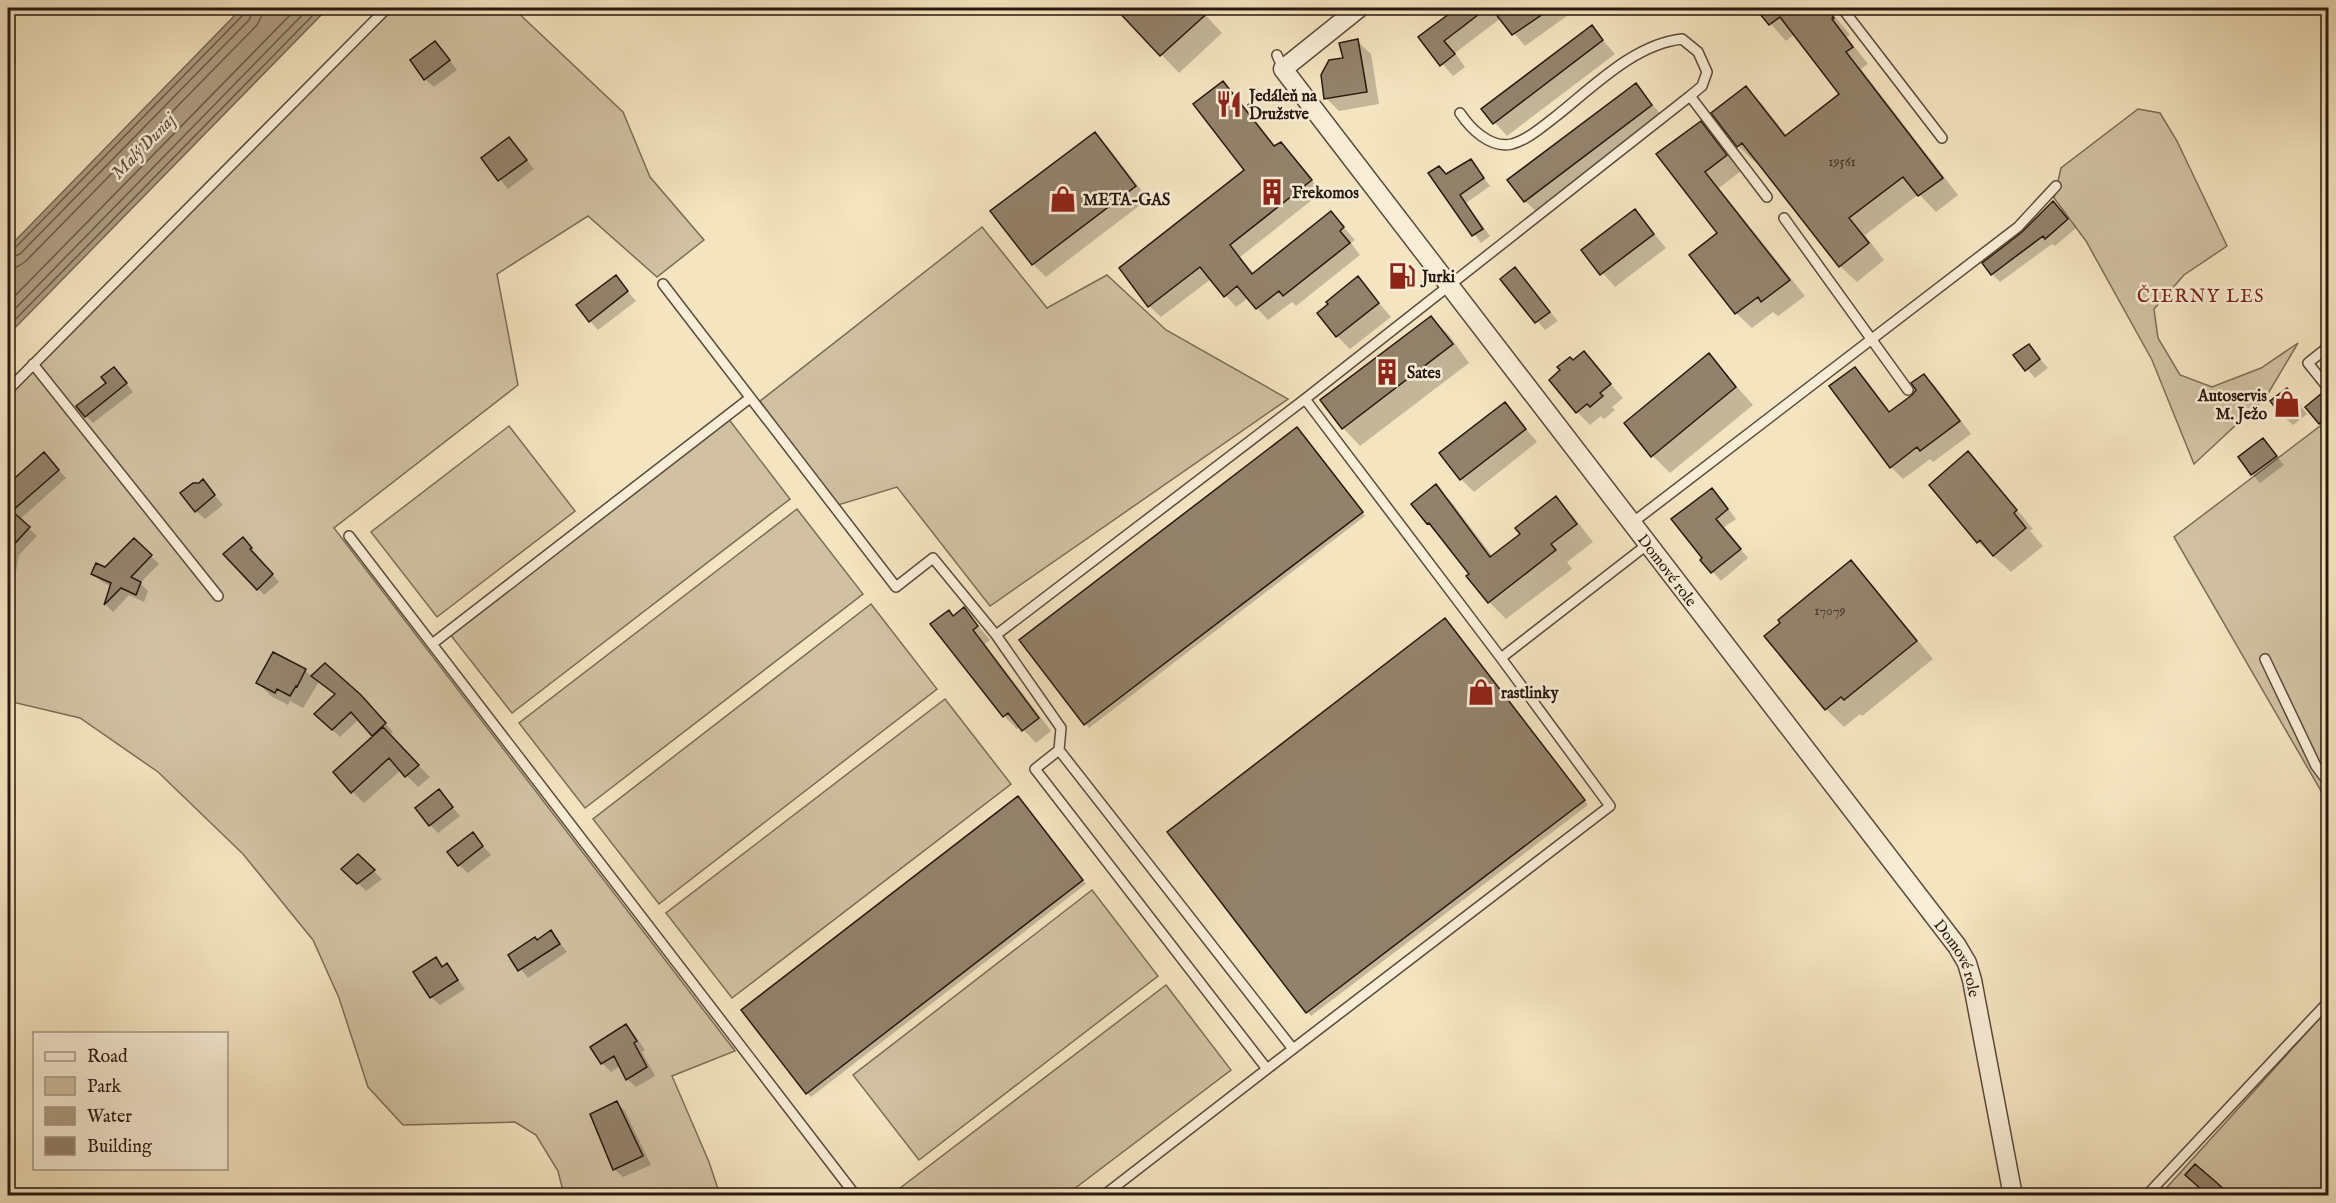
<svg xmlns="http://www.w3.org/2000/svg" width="2336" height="1203" font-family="'IM FELL English',serif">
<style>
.green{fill:#d1c1a2;stroke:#7d6c58;stroke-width:1.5}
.water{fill:#af9e84;stroke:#796855;stroke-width:1.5}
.shadow{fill:#0003}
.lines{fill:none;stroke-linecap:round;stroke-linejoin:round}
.shore{stroke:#6c5a4a;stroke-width:1.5}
.building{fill:#93826b;stroke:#29170f;stroke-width:1.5}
.service-casing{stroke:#5c4a3b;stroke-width:12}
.minor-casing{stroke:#5c4a3b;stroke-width:21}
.service{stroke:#f8edd6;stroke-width:9}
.minor{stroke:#f8edd6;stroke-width:18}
.labels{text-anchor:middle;stroke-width:5;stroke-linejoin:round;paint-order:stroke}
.number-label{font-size:14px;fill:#443226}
.poi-label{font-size:16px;font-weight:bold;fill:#29170f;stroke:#f8edd6;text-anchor:start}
.street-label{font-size:16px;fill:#29170f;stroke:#f8edd6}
.water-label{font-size:18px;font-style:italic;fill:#5f4d3e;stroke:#f8edd6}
.neighbourhood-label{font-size:18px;letter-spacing:1.5px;fill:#7a1f14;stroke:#f8edd6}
</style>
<rect width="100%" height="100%" fill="#f4e4c0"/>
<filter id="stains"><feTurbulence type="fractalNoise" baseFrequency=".00333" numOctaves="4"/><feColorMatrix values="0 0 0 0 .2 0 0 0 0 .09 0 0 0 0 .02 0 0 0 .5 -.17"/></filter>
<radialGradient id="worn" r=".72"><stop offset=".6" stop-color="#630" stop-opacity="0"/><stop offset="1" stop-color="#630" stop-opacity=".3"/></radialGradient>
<path class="green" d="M394 8H513L623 112 650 177 704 240 657 277 588 216 497 274 518 385 334 528 735 1051 672 1076 709 1162 720 1195H564L558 1171 536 1135 515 1122 403 1125 368 1087 339 998 313 940 243 854 158 772 80 718 8 701V396Z
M2138 109 2160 113 2177 141 2227 246 2184 275 2154 309 2158 338 2180 375 2212 387 2261 368 2298 343 2266 397 2194 464 2152 360 2086 241 2054 198 2061 168Z
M982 227 1047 308 1107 275 1166 330 1288 399 990 606 897 487 838 505 760 401Z
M724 413 790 499 512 713 445 628Z
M2328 420V803L2174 537Z
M509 426 575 511 437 617 371 532Z
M797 509 863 594 585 808 519 723Z
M871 604 937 689 659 904 593 819Z
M945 699 1011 784 732 998 666 913Z
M1092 890 1158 976 919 1160 853 1075Z
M1166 985 1231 1070 1066 1195H891Z
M2328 1009V1195H2160Z"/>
<path class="water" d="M242 8H328L8 335V248Z"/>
<path class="shadow" d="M1117 8H1199L1222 33 1179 73Z
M1459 8H1578L1525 46 1501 18 1455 53 1465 67 1453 76 1420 38Z
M1757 8H1828L1850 35 1847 37 1868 64 1861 69 1958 195 1936 212 1919 194 1865 235 1884 260 1857 282 1840 266 1758 160 1755 162 1738 146 1746 88 1762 104 1787 136 1841 94 1795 34 1786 41Z
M1591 27 1615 54 1507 136 1483 109Z
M1357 41 1371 54 1379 104 1339 111 1326 98 1344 59Z
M443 51 457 70 434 87 425 79Z
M1223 83 1234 94 1276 147 1280 144 1322 192 1240 257 1254 274 1331 213 1355 240 1351 243 1360 255 1296 306 1292 302 1268 320 1248 298 1236 307 1211 279 1161 317 1149 306 1246 170Z
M1636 85 1664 118 1538 213 1525 201Z
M1701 123 1716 138 1741 171 1719 188 1805 296 1778 316 1773 312 1752 328 1736 313 1719 233 1658 155Z
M1095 134 1108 147 1148 199 1046 277 1033 264Z
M509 139 534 169 508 189 483 158Z
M1471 161 1490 186 1466 203 1490 236 1481 243 1430 174 1447 175Z
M1635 211 1666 248 1615 287 1584 251Z
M2061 212 2076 228 2055 246 2052 244 2000 282 1992 274Z
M1515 269 1558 321 1545 330 1502 279Z
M615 277 636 301 598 330 590 321Z
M1358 278 1391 317 1350 349 1337 336Z
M1431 318 1449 335 1469 363 1360 446 1343 428Z
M2029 346 2048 368 2035 378 2016 356Z
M1584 353 1623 398 1612 407 1615 410 1604 419 1601 416 1590 425 1577 412 1573 362Z
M1709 355 1753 405 1670 473 1653 456Z
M1855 369 1867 381 1890 412 1919 391 1924 375 1936 387 1971 434 1933 462 1930 459 1903 479 1891 467Z
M121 376 133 392 93 423 86 416 108 383Z
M2287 390 2307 414 2293 425 2284 417Z
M2322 395 2328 402V431L2320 423Z
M1505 404 1537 442 1474 492 1461 479Z
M1301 432 1365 516 1089 728 1021 641Z
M2263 440 2284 465 2260 483 2252 474Z
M1968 453 1985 471 2033 529 2030 531 2043 546 2011 572 1978 542Z
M44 454 66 478 19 520 37 536 19 555 16 572 8 571V486Z
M203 481 223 505 205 519 196 511 199 484Z
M1436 486 1453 504 1493 557 1522 534 1555 498 1573 516 1593 542 1567 562 1572 569 1506 619 1489 602 1444 540 1428 523Z
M1720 498 1736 519 1723 528 1748 558 1721 581 1702 560Z
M134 540 159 564 140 583 148 591 144 602 129 595 113 612 106 605 112 587 101 581 93 574 105 569Z
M249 546 257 555 255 556 279 582 264 595 225 554Z
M1850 562 1868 580 1933 659 1862 716 1860 714 1844 727 1826 709 1766 637Z
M964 609 990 640 985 644 1051 731 1036 743 1020 726 1017 729 1004 716 953 617Z
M1448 624 1588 805 1311 1016 1169 833Z
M325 665 368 704 393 732 389 736 430 777 418 787 401 770 364 803 352 791 375 736 359 719 340 737 324 721 336 695 319 682 303 708 290 701 288 705 271 696 258 683 305 670 312 677Z
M439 791 460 816 438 833 430 825Z
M1022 802 1086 884 811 1097 807 1093Z
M472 834 491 855 468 873 459 865Z
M358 856 382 879 366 891 343 869Z
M551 932 567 952 528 978 510 955Z
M436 959 444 967 447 965 465 989 440 1005 431 997Z
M626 1026 634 1034 645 1050 642 1052 655 1076 636 1087 627 1079 620 1066 611 1072 602 1063Z
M617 1103 625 1111 651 1165 623 1177 614 1169Z
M700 1191 704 1196H686L685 1194Z"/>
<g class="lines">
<path class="shore" d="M8 251 14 249 244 14 246 8
M8 259 20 254 249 20 254 8
M8 268 17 267 26 261 257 25 261 17 263 8
M8 303 297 8
M8 316 309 8
M8 327 320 8"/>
</g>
<path class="building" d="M1115 8H1213L1160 56Z
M1457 8H1487L1444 41 1455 54 1440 66 1418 37Z
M1491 8H1552L1512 35Z
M1755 8H1826L1834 18 1832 19 1853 47 1846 52 1943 178 1918 196 1903 177 1849 218 1869 243 1839 267 1742 143 1737 147 1711 113 1746 86 1785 136 1839 94 1780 17 1769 25Z
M1592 25 1603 40 1493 124 1481 109Z
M1358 39 1367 92 1324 99 1321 75 1329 60 1343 58 1339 43Z
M435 41 450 60 424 80 410 60Z
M1223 81 1274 146 1281 142 1312 180 1230 245 1252 274 1331 211 1344 227 1340 231 1350 243 1283 296 1279 291 1256 309 1237 286 1224 297 1200 267 1148 307 1119 268 1244 170 1193 104Z
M1636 83 1652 105 1524 202 1507 180Z
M1701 121 1727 155 1705 172 1790 280 1761 302 1758 297 1735 314 1689 255 1717 233 1656 154Z
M1095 132 1136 186 1032 265 990 211Z
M509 137 527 160 498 181 481 158Z
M1471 159 1484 178 1460 195 1483 229 1472 236 1428 173 1439 166 1446 174Z
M2053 201 2068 219 2045 239 2043 236 1991 275 1982 263 2022 232Z
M1635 209 1654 234 1600 275 1581 250Z
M1515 267 1550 312 1535 323 1500 279Z
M616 275 628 291 589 322 576 305Z
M1358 276 1379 303 1336 337 1317 313 1328 304 1326 302Z
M1431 316 1453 344 1342 429 1320 400Z
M2029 344 2040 359 2025 371 2013 355Z
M1584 351 1611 384 1600 393 1603 396 1590 407 1587 404 1576 413 1549 380 1560 370 1557 367 1570 357 1573 360Z
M1709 353 1736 387 1651 457 1624 423Z
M114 367 127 383 85 417 76 406 106 383 101 377Z
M1855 367 1889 412 1912 395 1916 390 1911 383 1924 374 1960 421 1920 451 1917 447 1890 468 1829 386Z
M2287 388 2300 405 2283 418 2270 401Z
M2322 393 2328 401V416L2319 424 2305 407Z
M1505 402 1526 429 1460 480 1439 453Z
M1297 427 1363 512 1084 725 1019 640Z
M2263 438 2277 456 2251 475 2238 457Z
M1968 451 2017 510 2014 513 2026 528 1993 556 1980 540 1977 543 1929 485Z
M44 452 59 470 12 511 30 527 8 551V484Z
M203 479 215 495 195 512 180 493 193 483H199Z
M1436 484 1490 557 1520 534 1515 528 1556 496 1577 524 1551 544 1556 550 1488 603 1466 576 1469 574 1429 523 1427 524 1411 504Z
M1712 488 1728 509 1716 519 1741 549 1711 573 1700 560 1702 558 1671 519Z
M243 537 252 548 250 549 273 574 257 590 223 554Z
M134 538 152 555 131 577 141 582 136 595 121 588 104 605 111 583 91 574 96 563 105 567Z
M1851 560 1917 641 1844 700 1841 697 1825 710 1764 636 1780 623 1778 620Z
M964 607 978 626 973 630 1039 718 1022 731 1008 713 1003 717 930 624 949 610 953 616Z
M1445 618 1585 800 1306 1013 1167 832Z
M273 652 306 669 297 687 296 686 290 696 277 689 275 693 256 683Z
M325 663 361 695 386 723 372 736 351 712 332 730 314 714 335 694 311 676Z
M383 727 419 765 405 777 389 758 351 793 333 772Z
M439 789 453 807 429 826 415 808Z
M1018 796 1083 880 806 1094 741 1010Z
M473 832 483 846 458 866 447 852Z
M358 854 375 870 357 884 341 869Z
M551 930 560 944 518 971 508 955 535 937 537 940Z
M436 957 442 967 447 963 458 980 430 998 413 972Z
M626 1024 637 1041 634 1043 647 1067 626 1080 614 1056 601 1064 590 1047Z
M617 1101 643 1156 613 1170 590 1114Z
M2195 1164 2216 1182 2231 1196H2209L2185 1175Z"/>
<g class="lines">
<defs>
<path id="service" d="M1842 8 1942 138
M1277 55 1283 69
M1690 96 1767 197
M1460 113C1470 128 1490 149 1512 144 1527 140 1542 127 1555 117 1592 88 1634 44 1682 39L1698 52 1707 72 1702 86 1690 96 1305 399 996 635 1061 728 1059 750 1293 1049 1610 806 1501 658 1648 544
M1784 218 1908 390
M663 284 896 587 933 558 996 635
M2328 347 2308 363 2328 388
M33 364 218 596
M8 390 387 8
M1305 399 1501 658
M1632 523 2018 227 2056 186
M349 536 856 1196
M432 644 750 398
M2265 659 2316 766 2328 782
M1059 750 1035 769 1267 1069 1293 1049
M1103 1196 1267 1069
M2146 1196 2328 1002"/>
<g id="minor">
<path id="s1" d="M1359 8 1283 69 1957 946 1967 963 1972 980 2013 1196"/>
</g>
</defs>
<use href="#service" class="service-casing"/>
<use href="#minor" class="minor-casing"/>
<use href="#service" class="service"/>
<use href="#minor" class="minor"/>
</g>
<defs>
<symbol id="restaurant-bare" viewBox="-9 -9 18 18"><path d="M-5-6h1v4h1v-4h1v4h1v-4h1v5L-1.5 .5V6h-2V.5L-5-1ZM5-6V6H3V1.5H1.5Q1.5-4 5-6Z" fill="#8f2418" stroke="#f8edd6" stroke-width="2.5" paint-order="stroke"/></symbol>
<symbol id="building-bare" viewBox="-9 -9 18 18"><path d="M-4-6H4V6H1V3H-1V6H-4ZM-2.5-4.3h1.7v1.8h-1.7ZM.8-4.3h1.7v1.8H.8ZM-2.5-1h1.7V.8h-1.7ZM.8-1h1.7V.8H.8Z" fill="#8f2418" stroke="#f8edd6" stroke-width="2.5" paint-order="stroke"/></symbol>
<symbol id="shop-bare" viewBox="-9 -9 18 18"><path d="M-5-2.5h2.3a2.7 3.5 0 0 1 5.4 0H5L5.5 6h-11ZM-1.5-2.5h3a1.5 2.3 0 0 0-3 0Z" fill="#8f2418" stroke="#f8edd6" stroke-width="2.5" paint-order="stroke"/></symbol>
<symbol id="fuel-bare" viewBox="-9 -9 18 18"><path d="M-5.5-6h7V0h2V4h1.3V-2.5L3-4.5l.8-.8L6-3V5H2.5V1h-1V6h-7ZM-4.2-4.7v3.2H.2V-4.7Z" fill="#8f2418" stroke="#f8edd6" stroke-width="2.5" paint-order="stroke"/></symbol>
</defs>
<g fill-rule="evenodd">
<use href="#restaurant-bare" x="1210" y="85" width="38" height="38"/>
<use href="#building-bare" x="1253" y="173" width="38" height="38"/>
<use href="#shop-bare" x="1044" y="180" width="38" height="38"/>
<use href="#fuel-bare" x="1383" y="257" width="38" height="38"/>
<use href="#building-bare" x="1368" y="353" width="38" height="38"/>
<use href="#shop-bare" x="2268" y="385" width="38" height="38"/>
<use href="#shop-bare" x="1462" y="673" width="38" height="38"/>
</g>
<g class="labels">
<g class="number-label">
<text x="1842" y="166">19561</text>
<text x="1830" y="615">17079</text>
</g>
<g class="poi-label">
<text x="1249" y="101">Jedáleň na<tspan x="1249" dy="18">Družstve</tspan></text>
<text x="1292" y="198">Frekomos</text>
<text x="1083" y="205">META-GAS</text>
<text x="1422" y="282">Jurki</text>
<text x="1407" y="378">Sates</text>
<text x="2267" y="401" text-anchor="end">Autoservis<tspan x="2267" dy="18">M. Ježo</tspan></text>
<text x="1501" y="698">rastlinky</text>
</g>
<g class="street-label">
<text dy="6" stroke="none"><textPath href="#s1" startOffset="729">Domové role</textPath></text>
<text dy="6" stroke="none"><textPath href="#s1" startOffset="1215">Domové role</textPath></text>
</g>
<g class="water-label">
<text transform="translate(143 146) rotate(-46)" y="6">Malý Dunaj</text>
</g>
<g class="neighbourhood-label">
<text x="2201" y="302">ČIERNY LES</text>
</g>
</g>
<rect width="2336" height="1203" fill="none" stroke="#f4e4c0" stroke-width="30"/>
<rect x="9" y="9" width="2318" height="1185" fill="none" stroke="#29170f" stroke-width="3"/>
<rect x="15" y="15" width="2306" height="1173" fill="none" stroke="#29170f" stroke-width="1.5"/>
<rect x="33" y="1032" width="195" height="138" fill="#f8edd6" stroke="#a59786" stroke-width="1.5"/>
<rect x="45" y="1052" width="30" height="9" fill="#f8edd6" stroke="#a59786" stroke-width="1.5"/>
<text x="87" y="1062" font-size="18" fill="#29170f">Road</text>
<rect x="45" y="1077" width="30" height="18" fill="#d1c1a2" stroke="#a59786" stroke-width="1.5"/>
<text x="87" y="1092" font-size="18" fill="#29170f">Park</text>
<rect x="45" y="1107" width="30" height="18" fill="#af9e84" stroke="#a59786" stroke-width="1.5"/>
<text x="87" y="1122" font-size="18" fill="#29170f">Water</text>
<rect x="45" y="1137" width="30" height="18" fill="#93826b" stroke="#a59786" stroke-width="1.5"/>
<text x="87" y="1152" font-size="18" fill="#29170f">Building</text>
<rect width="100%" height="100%" filter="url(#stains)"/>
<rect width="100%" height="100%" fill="url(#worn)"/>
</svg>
